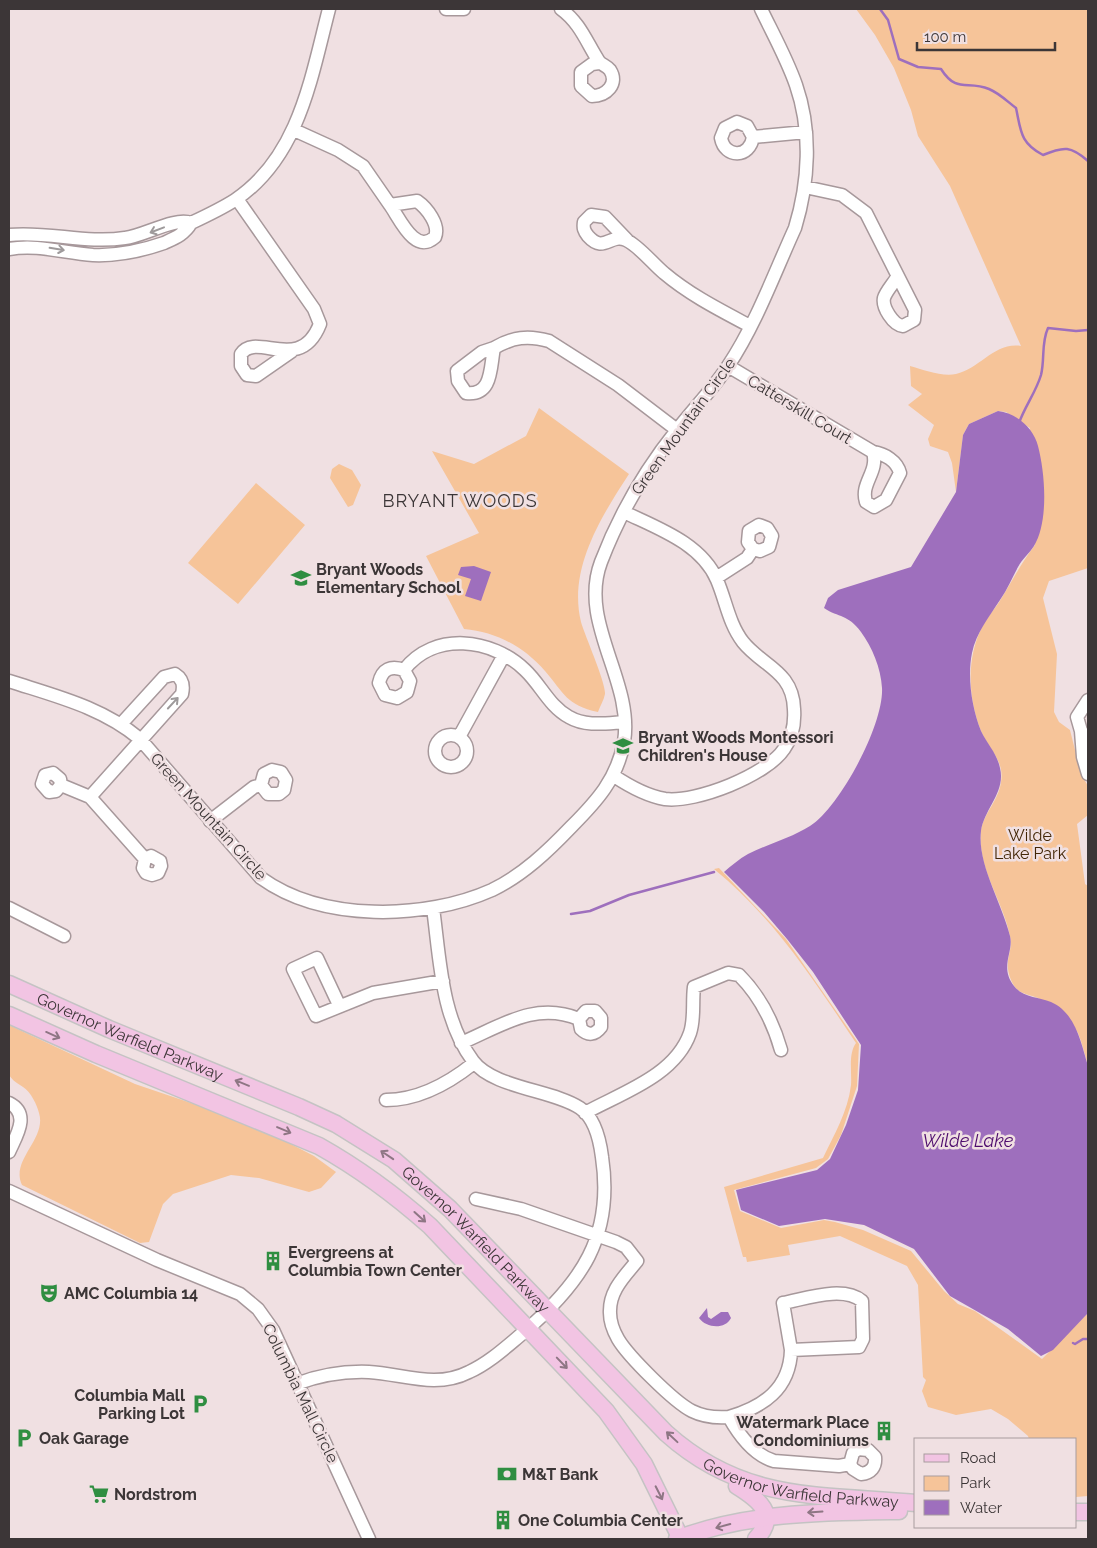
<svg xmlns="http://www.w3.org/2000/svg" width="1097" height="1548" font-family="Raleway,sans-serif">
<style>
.green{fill:#f6c499}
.water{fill:#9e6fbd}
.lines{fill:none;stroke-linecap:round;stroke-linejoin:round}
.stream{stroke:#9e6fbd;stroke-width:2.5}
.minor-casing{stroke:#a7989b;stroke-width:15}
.major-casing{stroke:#c4c3c3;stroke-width:19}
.minor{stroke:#fff;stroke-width:12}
.major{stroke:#f2c4e3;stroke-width:16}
.oneway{stroke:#9e9a9b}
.oneway2{stroke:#8e7684}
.labels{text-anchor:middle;stroke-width:5;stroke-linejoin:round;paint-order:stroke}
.street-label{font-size:16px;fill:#3c3637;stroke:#f0e0e2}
.poi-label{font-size:16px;font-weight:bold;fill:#3c3637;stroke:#f0e0e2;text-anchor:start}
.park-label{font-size:16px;fill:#432606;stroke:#f0e0e2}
.neighbourhood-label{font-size:18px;letter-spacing:1px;fill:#3c3637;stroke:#f0e0e2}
.water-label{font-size:18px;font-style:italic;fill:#4e0c6d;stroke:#f0e0e2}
</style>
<rect width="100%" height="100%" fill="#f0e0e2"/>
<path class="green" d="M856 9H1088V568L1049 581 1043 598 1057 654 1054 712 1059 722 1070 730 1081 774 1088 786V815L1077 824 1085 884 1088 886V1066C1085 1055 1082 1043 1078 1033 1075 1027 1045 1001 1038 998 1029 994 1019 995 1013 984 1001 960 1014 954 1010 936 1003 901 977 868 981 831 983 814 999 800 1001 782 1005 761 988 748 981 731 968 698 966 659 982 627 987 617 995 609 1001 599 1013 580 1021 563 1035 545L1030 428 1006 412 998 411 969 424 963 435 956 492 952 463 948 452 930 446 928 439 934 425 908 405 922 394 911 386 910 366C924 370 942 377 956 374 980 369 994 342 1021 346L950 186 918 136 911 110 894 68 875 35Z
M539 408 629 474C601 517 568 569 581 622 585 636 606 683 605 694 604 700 600 706 598 712 566 705 564 693 545 671 523 646 496 632 464 629L426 556 479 533 432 451 474 464 526 436Z
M339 464 352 470 361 485 353 505 348 507 330 478 332 469Z
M256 483 305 525 238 604 188 563Z
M719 868 786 939 859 1044 857 1086 841 1135 828 1159 816 1168 734 1190 740 1211 781 1228 824 1220 835 1222 863 1230 911 1251 944 1291 958 1304 975 1311 1042 1359 1088 1313V1496L1076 1497V1439H1029L1028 1436 1008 1419 991 1409 956 1415 928 1407 922 1391 926 1380 923 1377 918 1285 907 1266 840 1236 788 1245 790 1255 747 1262 746 1257H743L724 1187 823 1158C834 1135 848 1111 851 1085 852 1072 848 1054 856 1043 813 979 775 919 714 869Z
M9 1025 135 1084 250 1123 314 1156 336 1172 321 1188 309 1192 259 1178 231 1175 173 1194 163 1204 149 1242 140 1243 22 1185C10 1160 47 1139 39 1113 37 1105 31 1092 23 1087 17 1083 13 1081 9 1075Z"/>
<path class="water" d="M998 411C1017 413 1034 429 1038 446 1045 473 1049 521 1034 546 1029 554 1022 559 1018 567 1012 578 1007 590 1000 600 989 617 976 633 972 653 967 677 972 709 981 731 987 744 997 753 1000 768 1006 792 984 809 981 831 977 864 1002 903 1010 936 1014 952 999 967 1014 986 1023 998 1039 997 1051 1002 1076 1013 1081 1043 1088 1066V1313L1053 1350 1041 1356 1008 1329 950 1296 914 1249 864 1225 825 1219 779 1226 741 1210 736 1190 817 1170 830 1159 846 1125 858 1090 861 1045 813 972 787 939 764 912 724 872C731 866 739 859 748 854 768 844 791 838 810 826 840 807 884 724 882 688 881 668 872 647 861 632 848 614 839 618 824 608L828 598 838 590 911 567 956 492 963 435 969 424Z
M474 566 491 572 481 601 465 596 471 579 458 575 461 567Z
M707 1308 708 1317 711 1319 721 1312H728L731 1318C725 1330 706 1328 699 1318Z"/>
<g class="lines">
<path class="stream" d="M880 9 888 20 899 59 918 67 941 69C957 94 967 80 989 89 999 93 1008 102 1016 108 1021 131 1020 143 1043 155 1064 146 1071 146 1088 161
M1019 423C1025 406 1036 392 1041 375 1045 359 1041 343 1048 328L1076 331 1088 330
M571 914 590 911 629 895 714 872
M1073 1343 1075 1344 1083 1339H1088"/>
<defs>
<path id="minor" d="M446 9H464
M561 9C580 23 586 41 598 60 601 65 606 65 610 70 619 84 606 96 592 96L581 86V72L592 64 599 63
M294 130 338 150 363 166 390 205 417 201C427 208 440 225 435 237 415 255 400 219 390 205
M753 137 747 126 737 122 725 128 721 138C725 159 750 158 753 137L806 132
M805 187 842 195 866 213 915 310 914 320 903 326C893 325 882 307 884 298 886 291 894 283 897 277
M237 199 314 309 320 324C300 375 256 331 241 354V366L247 375 256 376 292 351
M191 223C206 216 221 209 235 200 299 157 311 78 329 9
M9 235C48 231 86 244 125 238 144 236 174 217 191 223 185 234 175 238 164 243 141 251 117 256 93 255 64 253 38 244 9 249
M627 240 605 217 591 215 584 222C583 228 584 231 588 236 604 254 610 233 626 240 638 245 654 265 664 273 690 295 720 310 750 326
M494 348 482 352 457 371 458 381 466 393C493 396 490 367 494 348 513 337 528 335 549 341L618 385 677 430
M728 366 873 452
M873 452C885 454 897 461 900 473L886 500 874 507 866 502C860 483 879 472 873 452Z
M716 578 747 558 753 549 760 551 769 547 772 536 767 528 759 525 749 531 748 542 753 549
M404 670C391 665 382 669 379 683L385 695 397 698 407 692 410 681 404 670C434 631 492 638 525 670 541 685 549 706 569 717 586 727 607 723 625 722
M9 681C55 696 102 707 140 739L261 878C322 922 425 920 492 890 523 875 548 851 571 827 597 801 617 779 624 742 634 681 578 623 601 562 619 515 645 470 677 430 694 408 713 389 728 366 756 324 774 274 795 228 809 182 812 131 796 85 787 59 773 34 761 9
M1088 700 1077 717 1081 731 1088 739
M1081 731 1083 757 1088 774
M435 751a16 16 0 1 1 32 0a16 16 0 1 1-32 0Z
M459 737 504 655
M614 776C629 786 647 796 665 799 696 803 767 775 784 749 792 738 795 723 794 709 793 671 762 666 743 642 729 624 726 601 717 580 701 543 657 528 624 512
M61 785 56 791 49 792 42 784 45 775 53 773 60 779 61 785 90 797 145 859 143 868 146 873 152 875 158 873 161 866 160 861 151 856 145 859
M90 797 182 694C184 685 183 679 175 674L164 677 122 723
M210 821 254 787 261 785 268 794H279L284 790 286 780 281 772 272 770 264 774 261 785
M9 908 64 936
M339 1005 317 958 293 969 316 1016 373 993 443 981
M461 1043C501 1026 535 1001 579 1019L581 1029C588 1036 595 1035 601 1027V1018L595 1011H586L579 1019
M386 1100C418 1100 449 1083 474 1063
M9 1103C31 1114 16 1136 9 1152
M585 1113C621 1093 675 1076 690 1033 695 1018 692 1003 694 987L728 973 739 975C760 996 773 1022 781 1050
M9 1191 157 1260 240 1294 258 1309 273 1330 369 1539
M476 1199 521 1209 616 1242 626 1247 637 1261C624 1277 609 1291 610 1313 610 1322 614 1332 618 1339 628 1356 674 1402 692 1411 704 1417 716 1418 729 1417 739 1435 754 1455 774 1461L839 1466 850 1464 853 1469 861 1474C871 1473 876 1467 875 1457L868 1450 858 1449 853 1453 850 1464
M296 1384C320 1375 344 1371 369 1372 403 1374 436 1389 469 1372 489 1363 506 1347 523 1333 581 1283 614 1237 602 1157 600 1141 595 1118 580 1108 553 1090 493 1088 473 1061 441 1018 440 959 433 908
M729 1417C763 1407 790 1389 791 1350L859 1347 863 1339 862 1301C843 1285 805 1299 783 1303L791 1350"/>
<g id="major">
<path id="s1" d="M9 984 109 1029 299 1107 336 1124 394 1160 450 1209 666 1433C744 1503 819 1494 916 1503"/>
<path d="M9 1015 96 1054 319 1146C360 1169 395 1195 430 1226L606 1411 644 1464 681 1539"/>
<path d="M737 1486C758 1499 779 1514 756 1539"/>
<path d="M1076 1512H1088"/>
<path d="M677 1539C748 1512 824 1512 899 1511"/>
</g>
</defs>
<use href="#minor" class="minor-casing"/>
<use href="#major" class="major-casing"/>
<use href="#minor" class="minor"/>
<use href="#major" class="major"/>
</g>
<defs><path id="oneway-shaft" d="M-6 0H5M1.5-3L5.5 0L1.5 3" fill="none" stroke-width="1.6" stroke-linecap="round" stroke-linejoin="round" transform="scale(1.25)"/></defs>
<g class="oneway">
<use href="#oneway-shaft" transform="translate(157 230) rotate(159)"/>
<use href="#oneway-shaft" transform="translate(57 249) rotate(9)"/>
<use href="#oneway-shaft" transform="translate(173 703) rotate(-47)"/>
</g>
<g class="oneway2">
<use href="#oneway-shaft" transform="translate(53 1035) rotate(24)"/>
<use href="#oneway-shaft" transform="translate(242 1083) rotate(-158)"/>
<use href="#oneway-shaft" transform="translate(284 1130) rotate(23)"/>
<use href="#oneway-shaft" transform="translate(387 1155) rotate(-146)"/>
<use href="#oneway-shaft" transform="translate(420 1217) rotate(42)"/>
<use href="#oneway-shaft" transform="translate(562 1363) rotate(46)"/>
<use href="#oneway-shaft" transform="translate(672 1437) rotate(-137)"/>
<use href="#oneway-shaft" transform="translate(659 1493) rotate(63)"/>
<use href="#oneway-shaft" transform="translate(815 1512) rotate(176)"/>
<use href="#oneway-shaft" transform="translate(723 1526) rotate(165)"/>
</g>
<defs>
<symbol id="school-bare" viewBox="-9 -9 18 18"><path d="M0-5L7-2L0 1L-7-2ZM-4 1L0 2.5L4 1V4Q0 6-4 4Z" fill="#2f8e41" stroke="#f0e0e2" stroke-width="2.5" paint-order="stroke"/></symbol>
<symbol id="building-bare" viewBox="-9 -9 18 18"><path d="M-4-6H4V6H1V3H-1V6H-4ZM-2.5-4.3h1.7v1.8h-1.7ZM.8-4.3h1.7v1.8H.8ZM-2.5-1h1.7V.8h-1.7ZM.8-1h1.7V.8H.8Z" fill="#2f8e41" stroke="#f0e0e2" stroke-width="2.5" paint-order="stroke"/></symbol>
<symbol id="theatre-bare" viewBox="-9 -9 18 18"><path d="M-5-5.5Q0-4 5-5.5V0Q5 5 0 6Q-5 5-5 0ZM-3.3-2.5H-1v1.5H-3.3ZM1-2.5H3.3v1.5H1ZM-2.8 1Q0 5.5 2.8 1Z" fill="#2f8e41" stroke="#f0e0e2" stroke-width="2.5" paint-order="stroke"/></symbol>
<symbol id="parking-bare" viewBox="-9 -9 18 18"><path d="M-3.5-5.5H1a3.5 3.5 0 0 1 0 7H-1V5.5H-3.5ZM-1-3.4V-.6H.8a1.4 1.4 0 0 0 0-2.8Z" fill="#2f8e41" stroke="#f0e0e2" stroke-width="2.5" paint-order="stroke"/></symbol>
<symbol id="bank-bare" viewBox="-9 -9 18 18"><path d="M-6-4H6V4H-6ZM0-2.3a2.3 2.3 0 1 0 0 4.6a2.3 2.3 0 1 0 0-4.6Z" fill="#2f8e41" stroke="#f0e0e2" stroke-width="2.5" paint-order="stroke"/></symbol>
<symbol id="supermarket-bare" viewBox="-9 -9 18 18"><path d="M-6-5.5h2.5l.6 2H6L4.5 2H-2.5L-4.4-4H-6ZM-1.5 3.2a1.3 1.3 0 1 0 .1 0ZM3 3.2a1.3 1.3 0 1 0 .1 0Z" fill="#2f8e41" stroke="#f0e0e2" stroke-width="2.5" paint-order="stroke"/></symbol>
</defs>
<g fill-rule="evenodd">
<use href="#school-bare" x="287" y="564" width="28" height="28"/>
<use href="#school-bare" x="609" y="732" width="28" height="28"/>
<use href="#building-bare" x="259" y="1247" width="28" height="28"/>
<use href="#theatre-bare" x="35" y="1279" width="28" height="28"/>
<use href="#parking-bare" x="186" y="1390" width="28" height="28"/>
<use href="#building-bare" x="870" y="1417" width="28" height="28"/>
<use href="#parking-bare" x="10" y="1424" width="28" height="28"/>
<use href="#bank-bare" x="493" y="1460" width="28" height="28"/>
<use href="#supermarket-bare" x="85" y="1480" width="28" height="28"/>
<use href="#building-bare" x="489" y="1506" width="28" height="28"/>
</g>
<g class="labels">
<g class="street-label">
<text transform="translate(800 409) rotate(31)" y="6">Catterskill Court</text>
<text transform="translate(683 426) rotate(-54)" y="6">Green Mountain Circle</text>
<text transform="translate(209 816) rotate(48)" y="6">Green Mountain Circle</text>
<text dy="6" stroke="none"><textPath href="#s1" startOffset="132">Governor Warfield Parkway</textPath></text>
<text dy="6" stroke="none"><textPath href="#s1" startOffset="538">Governor Warfield Parkway</textPath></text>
<text transform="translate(301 1393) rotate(64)" y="6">Columbia Mall Circle</text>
<text dy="6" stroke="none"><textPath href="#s1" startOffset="958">Governor Warfield Parkway</textPath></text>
</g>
<g class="poi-label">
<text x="316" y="575">Bryant Woods<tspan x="316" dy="18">Elementary School</tspan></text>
<text x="638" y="743">Bryant Woods Montessori<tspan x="638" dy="18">Children's House</tspan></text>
<text x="288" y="1258">Evergreens at<tspan x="288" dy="18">Columbia Town Center</tspan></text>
<text x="64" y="1299">AMC Columbia 14</text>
<text x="185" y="1401" text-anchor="end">Columbia Mall<tspan x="185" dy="18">Parking Lot</tspan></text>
<text x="869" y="1428" text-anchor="end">Watermark Place<tspan x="869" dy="18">Condominiums</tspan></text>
<text x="39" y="1444">Oak Garage</text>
<text x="522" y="1480">M&amp;T Bank</text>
<text x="114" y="1500">Nordstrom</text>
<text x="518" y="1526">One Columbia Center</text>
</g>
<g class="park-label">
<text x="1030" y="841">Wilde<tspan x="1030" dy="18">Lake Park</tspan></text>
</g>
<g class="neighbourhood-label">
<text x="460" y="507">BRYANT WOODS</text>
</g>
<g class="water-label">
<text x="968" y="1147">Wilde Lake</text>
</g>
</g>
<rect width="1097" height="1548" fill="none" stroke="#3c3637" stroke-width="20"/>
<rect x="914" y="1438" width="162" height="90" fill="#f0e0e2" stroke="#a89c9e"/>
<rect x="924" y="1454" width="25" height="8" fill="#f2c4e3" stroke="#a89c9e"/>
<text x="960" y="1463" font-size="15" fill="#3c3637">Road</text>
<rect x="924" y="1476" width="25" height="15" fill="#f6c499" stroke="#a89c9e"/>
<text x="960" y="1488" font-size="15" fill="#3c3637">Park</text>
<rect x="924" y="1500" width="25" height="15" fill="#9e6fbd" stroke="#a89c9e"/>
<text x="960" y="1513" font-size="15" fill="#3c3637">Water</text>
<path d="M917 42v8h138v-8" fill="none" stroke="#3c3637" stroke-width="2.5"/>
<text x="924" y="42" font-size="15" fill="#3c3637" stroke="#f0e0e2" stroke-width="4" paint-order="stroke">100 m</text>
</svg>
